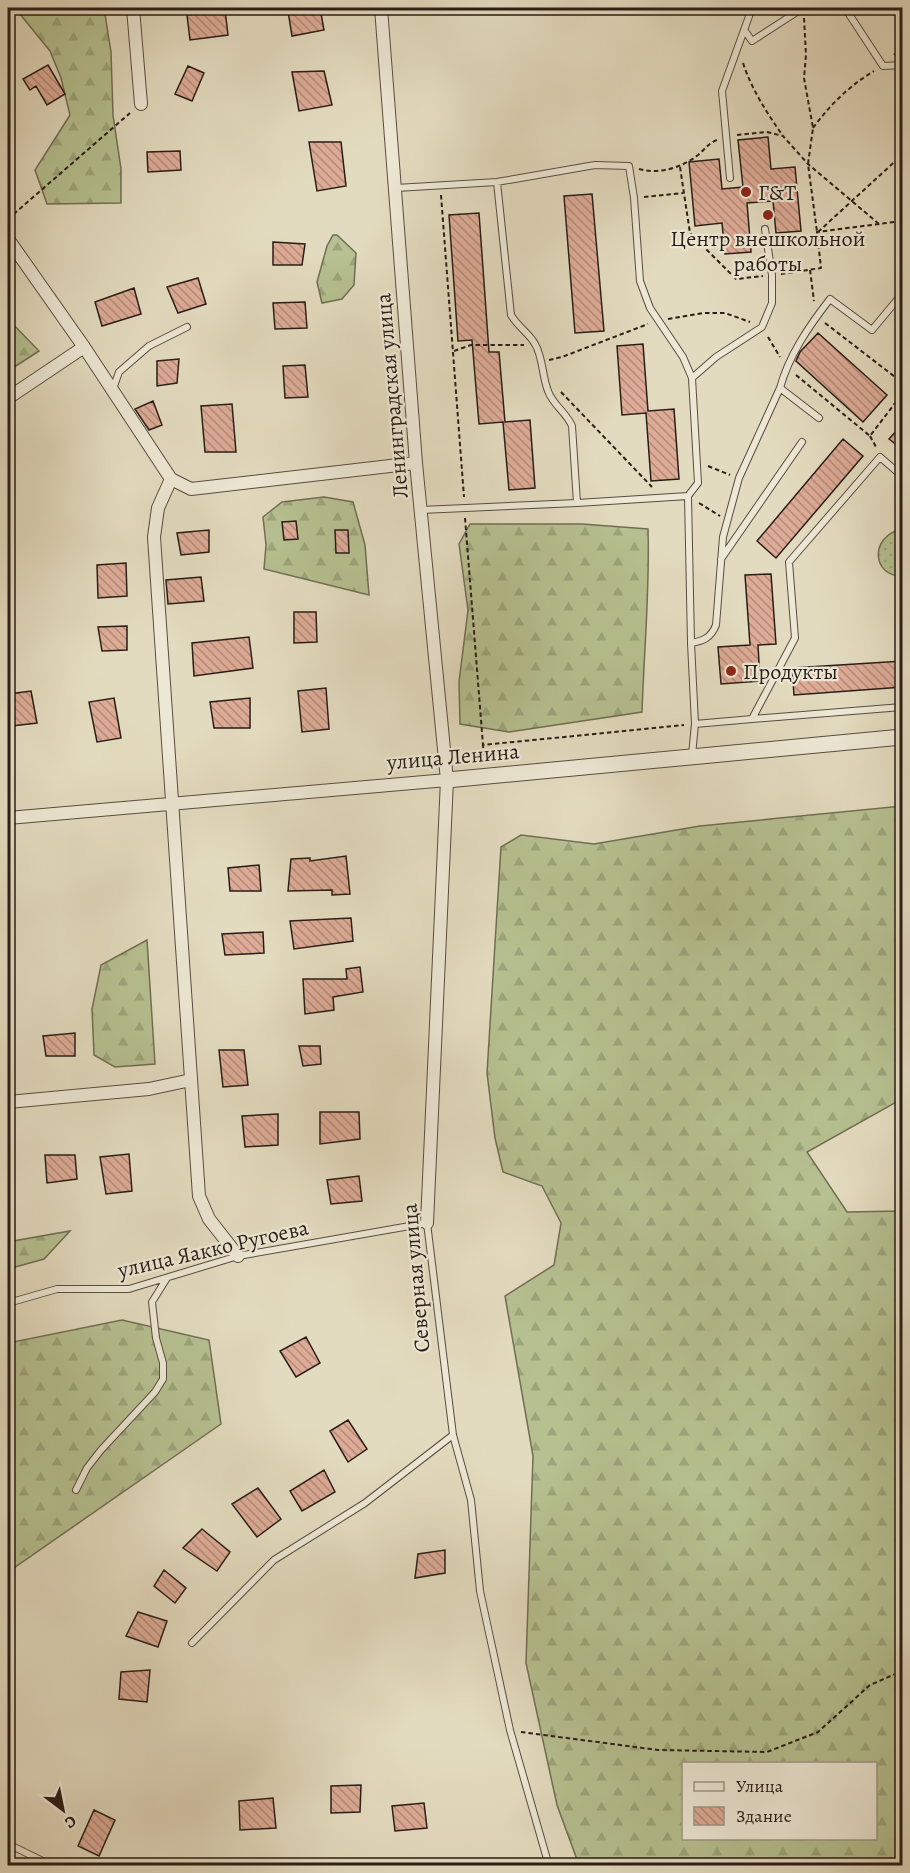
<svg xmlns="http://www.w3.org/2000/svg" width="910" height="1873" font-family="Alegreya,serif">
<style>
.forest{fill:url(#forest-firs);stroke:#706e54;stroke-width:1.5;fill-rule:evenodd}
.park{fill:url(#park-dots);stroke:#706e54;stroke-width:1.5}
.building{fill:url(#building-back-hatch);stroke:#291d17;stroke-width:1.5}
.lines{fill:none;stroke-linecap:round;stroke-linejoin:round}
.service-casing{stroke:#584c41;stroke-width:8}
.minor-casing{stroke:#584c41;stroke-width:14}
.tertiary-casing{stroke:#584c41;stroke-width:17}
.path{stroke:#291d17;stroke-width:2;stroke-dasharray:4.5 3;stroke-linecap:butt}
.service{stroke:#ede8d5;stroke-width:6}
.minor{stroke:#ede8d5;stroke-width:12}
.tertiary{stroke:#ede8d5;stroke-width:15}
.poi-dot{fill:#8f2418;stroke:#ede8d5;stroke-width:2}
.labels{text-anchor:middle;stroke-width:4.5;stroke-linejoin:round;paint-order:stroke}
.poi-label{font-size:22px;fill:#291d17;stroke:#ede8d5;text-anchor:start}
.street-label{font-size:22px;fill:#291d17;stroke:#ede8d5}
</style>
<defs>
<pattern id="forest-firs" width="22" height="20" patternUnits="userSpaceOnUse" patternTransform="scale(1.5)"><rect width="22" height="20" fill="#b6c090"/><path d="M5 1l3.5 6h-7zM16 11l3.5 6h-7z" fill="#9ca57b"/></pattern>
<pattern id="park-dots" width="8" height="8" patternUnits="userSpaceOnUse" patternTransform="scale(1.5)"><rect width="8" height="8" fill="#b6c090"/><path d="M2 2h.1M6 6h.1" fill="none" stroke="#9ca57b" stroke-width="1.8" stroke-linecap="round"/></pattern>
<pattern id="building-back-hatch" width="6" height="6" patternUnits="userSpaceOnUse" patternTransform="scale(1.5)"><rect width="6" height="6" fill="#ddab96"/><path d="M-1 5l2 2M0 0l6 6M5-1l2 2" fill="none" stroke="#b38b79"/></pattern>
</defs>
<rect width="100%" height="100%" fill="#e3dbbf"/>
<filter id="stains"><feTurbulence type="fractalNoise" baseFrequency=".00333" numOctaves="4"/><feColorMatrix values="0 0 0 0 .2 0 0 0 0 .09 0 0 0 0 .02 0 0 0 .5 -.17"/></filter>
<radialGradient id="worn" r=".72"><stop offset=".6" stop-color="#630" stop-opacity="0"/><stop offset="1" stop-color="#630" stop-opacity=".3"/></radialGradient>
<path class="forest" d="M15 8H104L111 52 113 115 121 169V203L47 204 35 170 70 115 61 78 50 51Z
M333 235H337L356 253 354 285 342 299 322 303 317 282 327 246Z
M8 319 39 351 8 371Z
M324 497 353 502 365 545 369 595 264 569 266 545 263 517 282 502Z
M470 524H582L648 529C650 590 644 650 642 712L509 732 460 724 459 682 468 610 459 544Z
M902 806V1096L893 1104 807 1152 847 1212 902 1211V1865H579L557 1805 526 1663 533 1456 505 1296 554 1265 561 1223 542 1186 503 1172 495 1138 487 1073 501 847 521 835 594 844 700 826ZM684 1764H876V1838H684Z
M147 940 155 1064 115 1067 94 1055 92 1009 101 965Z
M70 1231 44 1259 8 1269V1242Z
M122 1320 209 1340 221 1424 8 1572V1343Z"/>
<path class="park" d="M899 530H902V576C872 576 870 538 899 530Z"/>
<path class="building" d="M305 8H320L324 30 292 36 288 11Z
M225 10 228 35 190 40 187 15Z
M48 65 65 94 47 105 36 86 30 90 23 79Z
M188 66 204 73 192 101 175 94Z
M324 71 332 105 299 111 292 72Z
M768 137 771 169 795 167 801 231 776 233 773 201 747 203 751 252 725 254 722 223 695 226 689 162 719 159 722 189 743 187 738 140Z
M309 142H341L346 186 317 191Z
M180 151 181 170 148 172 147 152Z
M592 194 604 331 575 333 564 196Z
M479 213 489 352H499L505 422 530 420 535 488 509 490 503 422 479 424 472 340 458 341 449 215Z
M273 242 305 244 302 265H273Z
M198 278 206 304 178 313 167 287Z
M134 288 141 314 102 326 95 302Z
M305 302 307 328 275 329 273 303Z
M818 333 887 395 863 422 796 361 800 352Z
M643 344 648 411 674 409 679 479 651 481 646 413 622 415 617 346Z
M179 359 177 383 157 386V361Z
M305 365 308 397 285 398 283 366Z
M153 401 162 425 149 430 135 409Z
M232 404 236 452H205L201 406Z
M903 424V450L889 439Z
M843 439 863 456 776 558 757 541Z
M296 521 298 539 284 540 282 522Z
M209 530V552L181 555 177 533Z
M335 530H348L349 553H336Z
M126 563 127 596 98 598 97 565Z
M771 574 776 644 758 645 760 681 721 684 718 647 750 645 745 575Z
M201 577 204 601 168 604 166 580Z
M294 612H316L317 642 294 643Z
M127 626V650L102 651 98 627Z
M249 637 253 668 194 676 192 643Z
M903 661V687L794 695 792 668Z
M326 688 329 729 302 732 298 691Z
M31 691 37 723 12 726 9 694Z
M114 698 121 738 97 742 89 702Z
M250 698V728H214L210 702Z
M346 856 350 894 332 895V890L288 891 291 859 310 858V861Z
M259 865 261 891H230L228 868Z
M351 918 353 941 294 949 290 921Z
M263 932 264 953 225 955 222 934Z
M360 967 363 992 333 997 334 1010 305 1014 303 979H347L346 969Z
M75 1033V1056H46L43 1036Z
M299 1046H320L321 1064 303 1066Z
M219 1050H244L248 1085 223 1087Z
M320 1112H359L360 1139 320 1144Z
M278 1114V1145L245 1147 242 1116Z
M129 1154 132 1191 106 1194 100 1157Z
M45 1155H75L77 1179 47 1183Z
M359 1176 362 1201 331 1204 327 1180Z
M306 1337 320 1363 296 1377 280 1351Z
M348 1420 367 1449 348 1462 330 1431Z
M324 1470 335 1492 302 1511 290 1491Z
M258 1488 281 1519 257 1537 232 1504Z
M202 1529 230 1552 217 1571 183 1548Z
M445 1550V1573L415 1578 418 1554Z
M164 1570 186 1588 175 1603 154 1586Z
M138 1612 167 1621 158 1647 126 1636Z
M150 1670 147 1702 119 1699 121 1672Z
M361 1785 360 1812 331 1813V1786Z
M273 1798 276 1828 240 1830 239 1801Z
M424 1803 427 1828 395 1831 392 1806Z
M94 1810 115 1820 99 1856 78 1846Z"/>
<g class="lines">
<defs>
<path id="service" d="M845 8 883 66 902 65
M745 31 752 41 803 8
M730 178 722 91 752 8
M497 182 511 315C518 327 529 333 535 344 543 357 542 376 548 391 553 405 566 412 572 426L577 503
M396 188 497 182 595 165 629 166 634 198 640 281 650 308 683 357 692 378 698 483 688 496
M692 378 716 357 762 327 772 303V275L765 229
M780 388C789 355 809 326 830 299L872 330 902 294
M113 389 119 372 149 346 187 327
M421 510 577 503 688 496 691 643 695 724 692 755
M721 559 802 442
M691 643C703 641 711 638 716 625L723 537 739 478 780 388 819 418
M752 719 902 707
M695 724 752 719 795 638 789 562 880 457 902 476
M8 1303 57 1289H129L238 1256 427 1223 453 1435 471 1500 480 1591 510 1730 549 1866
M76 1490 87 1468 101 1450 155 1392 163 1379V1363L156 1338 152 1302 167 1278
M192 1643 274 1560 365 1503 453 1435
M8 1844 53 1866"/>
<path id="minor" d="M133 8 141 104
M381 8 416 463 447 780 427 1223
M8 239 84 347 171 479 191 489 416 463
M8 398 84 347
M171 479 158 508 154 537 199 1196 209 1219 238 1256
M8 818 447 780
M8 1102 149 1089 191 1080"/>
<path id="tertiary" d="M447 780 902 737"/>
</defs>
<use href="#service" class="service-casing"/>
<use href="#minor" class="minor-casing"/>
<use href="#tertiary" class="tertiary-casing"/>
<path class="path" d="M804 18 806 55 804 78 813 128 808 164 817 232
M894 55 902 46
M743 63C752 90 767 113 783 136
M813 128C830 105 849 86 874 71
M737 135 767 132 783 136 808 164 879 224
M680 167 690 233 736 279 763 276
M639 169C659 175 683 167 698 155 705 149 709 143 717 140
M441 195 464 497
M644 197 683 193
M8 219 130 113
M818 232 902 155
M810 270 814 301
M781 274 821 268 817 232 902 221
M668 319 703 313H725L750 322
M825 323 899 380 902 385
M768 337 780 357
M454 351 471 345H524
M549 360 562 357 648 324
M796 375 870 436 902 394
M561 392 652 487
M870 436 876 447
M708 466 730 475
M699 503 720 516
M902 512 899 530V547L902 548
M465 518 483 745
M484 763 483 745 684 725
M521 1732 658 1750 767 1752 818 1732 870 1685 902 1671"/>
<use href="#service" class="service"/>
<use href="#minor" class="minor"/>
<use href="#tertiary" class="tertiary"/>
</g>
<g class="poi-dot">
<circle cx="746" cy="192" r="6"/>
<circle cx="768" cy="215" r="6"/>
<circle cx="731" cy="671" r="6"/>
</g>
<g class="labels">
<g class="poi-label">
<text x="758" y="200">Г&amp;Т</text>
<text x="768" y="246" text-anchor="middle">Центр внешкольной<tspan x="768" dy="25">работы</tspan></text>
<text x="743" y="679">Продукты</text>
</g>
<g class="street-label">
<text transform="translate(391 396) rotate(-95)" y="8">Ленинградская улица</text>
<text transform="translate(453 756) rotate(-5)" y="8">улица Ленина</text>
<text transform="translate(213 1248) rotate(-13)" y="8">улица Яакко Ругоева</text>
<text transform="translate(415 1278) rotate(-95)" y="8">Северная улица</text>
</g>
</g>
<rect width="910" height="1873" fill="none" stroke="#e3dbbf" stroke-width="30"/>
<rect x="9" y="9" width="892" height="1855" fill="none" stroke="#291d17" stroke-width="3"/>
<rect x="15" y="15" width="880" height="1843" fill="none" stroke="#291d17" stroke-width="1.5"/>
<rect x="682" y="1762" width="195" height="78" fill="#ede8d5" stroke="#9f9789" stroke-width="1.5"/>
<rect x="694" y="1782" width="30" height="9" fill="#ede8d5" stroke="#9f9789" stroke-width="1.5"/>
<text x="736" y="1792" font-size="18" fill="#291d17">Улица</text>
<rect x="694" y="1807" width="30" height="18" fill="url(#building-back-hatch)" stroke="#9f9789" stroke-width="1.5"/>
<text x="736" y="1822" font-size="18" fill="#291d17">Здание</text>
<g transform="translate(63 1810) rotate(148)" stroke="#ede8d5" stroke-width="4.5" paint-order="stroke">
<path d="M0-4.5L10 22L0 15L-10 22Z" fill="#291d17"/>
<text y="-9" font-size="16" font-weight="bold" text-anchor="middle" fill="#291d17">С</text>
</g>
<rect width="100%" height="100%" filter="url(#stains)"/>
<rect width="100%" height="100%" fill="url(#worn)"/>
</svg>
